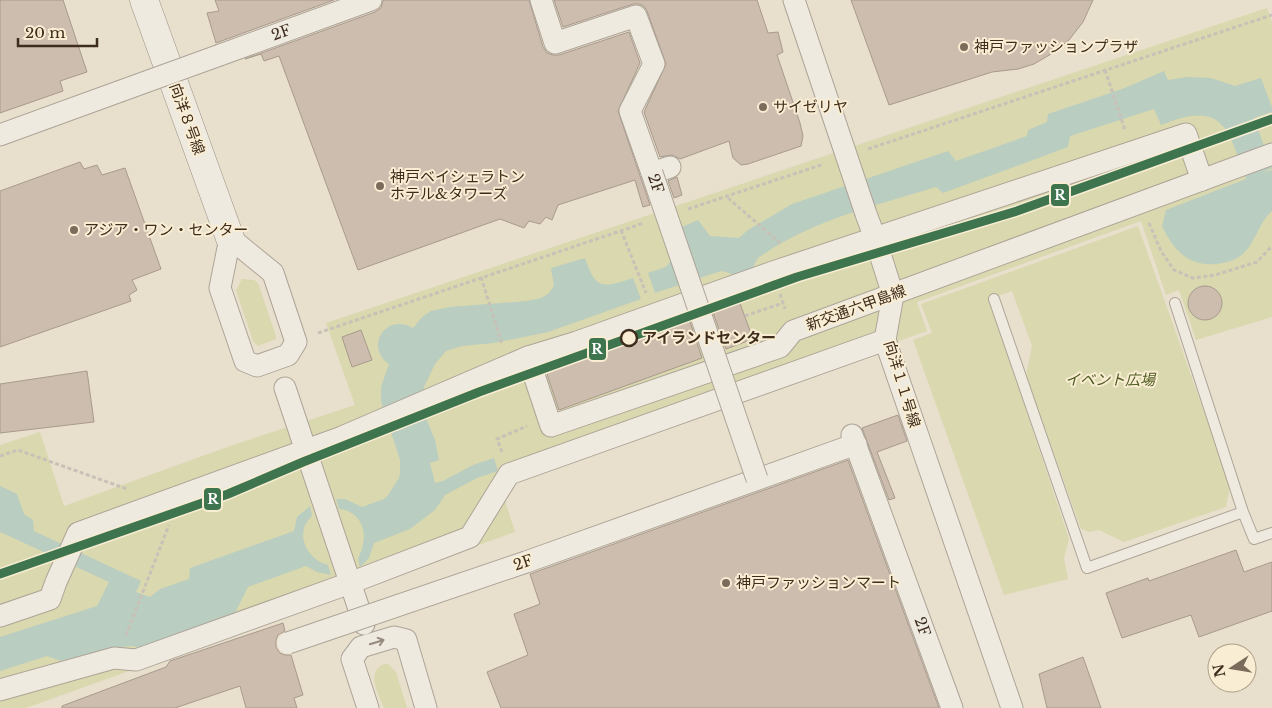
<svg xmlns="http://www.w3.org/2000/svg" width="1272" height="708" font-family="'Libre Baskerville','Noto Sans JP',serif">
<style>
.green{fill:#dad8ae}
.water{fill:#b9cdc0}
.building{fill:#ccbdae;stroke:#a99a8c}
.lines{fill:none;stroke-linecap:round;stroke-linejoin:round}
.lane-casing{stroke:#ada497;stroke-width:12}
.street-casing{stroke:#ada497;stroke-width:23}
.secondary-casing{stroke:#9d9386;stroke-width:29}
.path{stroke:#c8c1b7;stroke-width:3;stroke-dasharray:4 2.5;stroke-linecap:butt}
.lane{stroke:#efeae0;stroke-width:10}
.street{stroke:#efeae0;stroke-width:21}
.secondary{stroke:#efeae0;stroke-width:28}
.street-bridge-casing{stroke:#ada497;stroke-width:23;stroke-linecap:butt}
.street-bridge{stroke:#efeae0;stroke-width:21}
.rail-1-casing{stroke:#f9edd3;stroke-width:12}
.rail-1{stroke:#3e754e;stroke-width:9}
.oneway{stroke:#968b7e}
.poi-dot{fill:#7a6b5b;stroke:#f9edd3;stroke-width:2}
.stop-dot{fill:#f9edd3;stroke:#3e2c1d;stroke-width:2.5}
.labels{text-anchor:middle;stroke-width:4;stroke-linejoin:round;paint-order:stroke}
.street-label{font-size:15px;fill:#3e2c1d;stroke:#f9edd3}
.poi-label{font-size:15px;fill:#3e2c1d;stroke:#f9edd3;text-anchor:start}
.stop-label{font-size:15px;font-weight:bold;fill:#3e2c1d;stroke:#f9edd3;text-anchor:start}
.park-label{font-size:15px;font-style:italic;fill:#505d21;stroke:#f9edd3}
.line-badge{stroke:#f9edd3;stroke-width:2}
.badge-label{font-size:14px;text-anchor:middle;font-weight:bold;fill:#fff}
</style>
<rect width="100%" height="100%" fill="#e8dfcd"/>
<path class="green" d="M1267 8 1272 22V317L1196 340 1179 290 1166 295 1141 221 917 302 927 331 499 483 515 532 26 708H0V445L40 432 64 506 233 445 355 405 326 323Z
M1138 226 1230 485 1226 507 1124 542 1099 530 1089 532 1081 529 1026 376 1032 346 1012 291 989 299 1069 539 1064 558 1068 579 1004 595 913 340 932 333 921 304Z
M242 279 254 280 258 283 276 336V339L258 346 253 341 236 290Z
M384 664H388L396 672 407 708H384C379 694 365 673 384 664Z"/>
<path class="water" d="M1164 71 1168 80 1188 77 1211 78 1235 86 1261 78 1272 107V112L1254 118 1272 168 1263 173 1272 170V211C1259 222 1256 241 1244 253 1238 259 1231 261 1223 263 1191 269 1175 253 1162 226L1166 210 1246 179C1227 127 1224 100 1161 125L1154 109 1070 136 1068 147 943 193 936 187C875 206 811 220 758 258L754 265 752 275H734L723 271 718 272 655 293 648 273C653 271 662 269 667 266 674 260 667 242 665 234L698 220 710 236 739 238 748 230 792 204 948 151 956 161 1027 136 1028 130 1047 122 1048 114 1122 89Z
M585 258C596 290 602 288 633 278L641 299 548 332 494 343 462 346 446 351 435 364 424 387 423 411 435 440 439 460 430 463 435 483 443 481 473 465 494 458 498 471 477 478 445 495 435 510 410 529 374 543 369 558 360 567C356 555 361 556 363 544 367 527 357 510 339 509L336 499H345L362 507 384 499 388 495 399 478 400 473V460L381 401V387L389 364C364 347 386 312 413 328L422 317 431 311 450 307 526 301 541 298 548 294 554 286 551 268Z
M0 486 17 494 24 514 33 520 34 531 141 581 136 592 150 597 160 589 189 579 190 568 294 531 297 517 310 506 312 515C310 518 307 522 305 525 298 543 312 561 328 565L331 575 317 572 306 566 248 587 233 617 141 649 133 646 111 648 61 661 47 656 0 671V637L97 606 109 582 0 532Z"/>
<path class="building" d="M0 0H63L87 72 60 81 63 91 0 113Z
M215 0H334L216 43 207 13 219 11Z
M383 0H529L543 47 547 53 553 55H559L629 32 640 63 618 111 650 205 643 207 635 180 558 205 552 220 546 217 540 224 529 221 524 228 500 219 358 270 279 56 264 61 261 54 245 59 375 12 381 8Z
M554 0H757L768 33 778 32 783 52 777 55 800 123 803 136 801 146 748 164 741 165 733 158 729 141 680 159 672 155 660 157 644 112 666 64 647 11 644 6 639 4H633L563 27Z
M851 0H1093L1083 22 1069 40 1051 54 1034 64 1018 69 992 72 889 105Z
M80 162 84 169 97 165 102 175 125 168 161 269 132 280 137 290 129 295 131 301 0 347V191Z
M677 177 682 195 674 198 668 181Z
M1188 303a17 17 0 1 1 34 0a17 17 0 1 1-34 0Z
M738 298 753 339 726 349 711 307Z
M688 316 702 358 559 410 544 365 581 354Z
M361 330 372 360 352 367 342 337Z
M87 371 94 422 0 433V384Z
M898 415 907 441 877 452 895 498 889 500 862 428Z
M848 460 939 708H501L487 672 528 655 514 614 540 604 530 574Z
M1236 550 1244 572 1272 562V611L1199 637 1191 615 1122 638 1106 593 1148 578 1149 581Z
M283 623 285 631 278 635 276 640V647L280 653 285 655H291L303 695 294 698 297 708H246L240 686 175 708H62V706L166 667 170 661Z
M1083 657 1101 708H1047L1039 674Z"/>
<g class="lines">
<defs>
<path id="lane" d="M994 299 1087 568 1243 512 1175 303
M1243 512 1254 539 1272 533"/>
<g id="street">
<path d="M541 0 555 43 636 16 654 64 630 111 652 173 670 167"/>
<path d="M794 0 866 214 875 238 893 295 885 340 1012 708"/>
<path id="s1" d="M220 55 371 0"/>
<path d="M0 135 118 92"/>
<path d="M230 238 273 273 296 342 288 355 257 366 245 361 220 288Z"/>
<path d="M528 357 577 342 773 272 1186 134 1202 180"/>
<path d="M285 388 364 624"/>
<path id="s2" d="M852 435 952 708"/>
<path d="M526 562 856 444"/>
<path d="M0 616 50 599 56 582 78 533 342 437 528 357 551 426 780 347 793 331 1272 154"/>
<path d="M0 690 114 658 136 660 350 583 470 537 509 474 885 340"/>
<path d="M368 708 352 659 361 647 394 637 406 640 426 708"/>
</g>
<path id="secondary" d="M144 0 230 238"/>
</defs>
<use href="#lane" class="lane-casing"/>
<use href="#street" class="street-casing"/>
<use href="#secondary" class="secondary-casing"/>
<path class="path" d="M1105 70 1125 130
M868 149 1272 15
M728 198 781 244
M688 209 824 164
M1149 223 1161 251 1174 270 1193 278 1215 275 1257 262 1272 246
M621 230 646 293
M481 277 502 344
M780 294 785 309
M745 316 783 303
M318 333 644 223
M502 452 497 439 527 426
M0 456 18 450 127 489
M126 635 169 525"/>
<use href="#lane" class="lane"/>
<use href="#street" class="street"/>
<use href="#secondary" class="secondary"/>
<defs>
<g id="street-bridge">
<path d="M118 92 220 55"/>
<path id="s3" d="M652 173 757 479"/>
<path d="M288 643 526 562"/>
</g>
</defs>
<use href="#street-bridge" class="street-bridge-casing"/>
<use href="#street-bridge" class="street-bridge"/>
<defs>
<path id="rail-1" d="M0 574 228 494 303 462 479 392 797 277 1017 211 1272 119"/>
</defs>
<use href="#rail-1" class="rail-1-casing"/>
<use href="#rail-1" class="rail-1"/>
</g>
<defs><path id="oneway-shaft" d="M-6 0H5M1.5-3L5.5 0L1.5 3" fill="none" stroke-width="1.6" stroke-linecap="round" stroke-linejoin="round" transform="scale(1.25)"/></defs>
<use class="oneway" href="#oneway-shaft" transform="translate(377 642) rotate(-17)"/>
<g class="poi-dot">
<circle cx="964" cy="47" r="5"/>
<circle cx="763" cy="107" r="5"/>
<circle cx="380" cy="186" r="5"/>
<circle cx="74" cy="230" r="5"/>
<circle cx="726" cy="583" r="5"/>
</g>
<circle class="stop-dot" cx="629" cy="338" r="8"/>
<g class="labels">
<g class="street-label">
<text dy="5" stroke="none"><textPath href="#s1" startOffset="65">2F</textPath></text>
<text transform="translate(187 119) rotate(70)" y="5">向洋８号線</text>
<text dy="5" stroke="none"><textPath href="#s3" startOffset="11">2F</textPath></text>
<text transform="translate(856 308) rotate(-20)" y="5">新交通六甲島線</text>
<text transform="translate(902 384) rotate(73)" y="5">向洋１１号線</text>
<text transform="translate(523 563) rotate(-19)" y="5">2F</text>
<text dy="5" stroke="none"><textPath href="#s2" startOffset="204">2F</textPath></text>
</g>
<g class="poi-label">
<text x="974" y="52">神戸ファッションプラザ</text>
<text x="773" y="112">サイゼリヤ</text>
<text x="390" y="182">神戸ベイシェラトン<tspan x="390" dy="17">ホテル&amp;タワーズ</tspan></text>
<text x="84" y="235">アジア・ワン・センター</text>
<text x="736" y="588">神戸ファッションマート</text>
</g>
<g class="stop-label">
<text x="642" y="343">アイランドセンター</text>
</g>
<g class="park-label">
<text x="1110" y="385">イベント広場</text>
</g>
</g>
<g class="line-badge">
<rect x="1050" y="183" width="20" height="24" rx="5" fill="#3e754e"/>
<rect x="588" y="337" width="19" height="24" rx="5" fill="#3e754e"/>
<rect x="203" y="487" width="19" height="24" rx="5" fill="#3e754e"/>
</g>
<g class="badge-label">
<text x="1060" y="200">R</text>
<text x="597" y="354">R</text>
<text x="213" y="504">R</text>
</g>
<g transform="translate(1232 668) rotate(258)"><circle r="24" fill="#f9edd3" stroke="#aea08a"/>
<path d="M0-4L9 19L0 12L-9 19Z" fill="#7a6b5b"/>
<text y="-8" font-size="14" font-weight="bold" text-anchor="middle" fill="#3e2c1d">N</text>
</g>
<path d="M18 38v8h79v-8" fill="none" stroke="#3e2c1d" stroke-width="2.5"/>
<text x="25" y="38" font-size="15" fill="#3e2c1d" stroke="#f9edd3" stroke-width="4" paint-order="stroke">20 m</text>
</svg>
